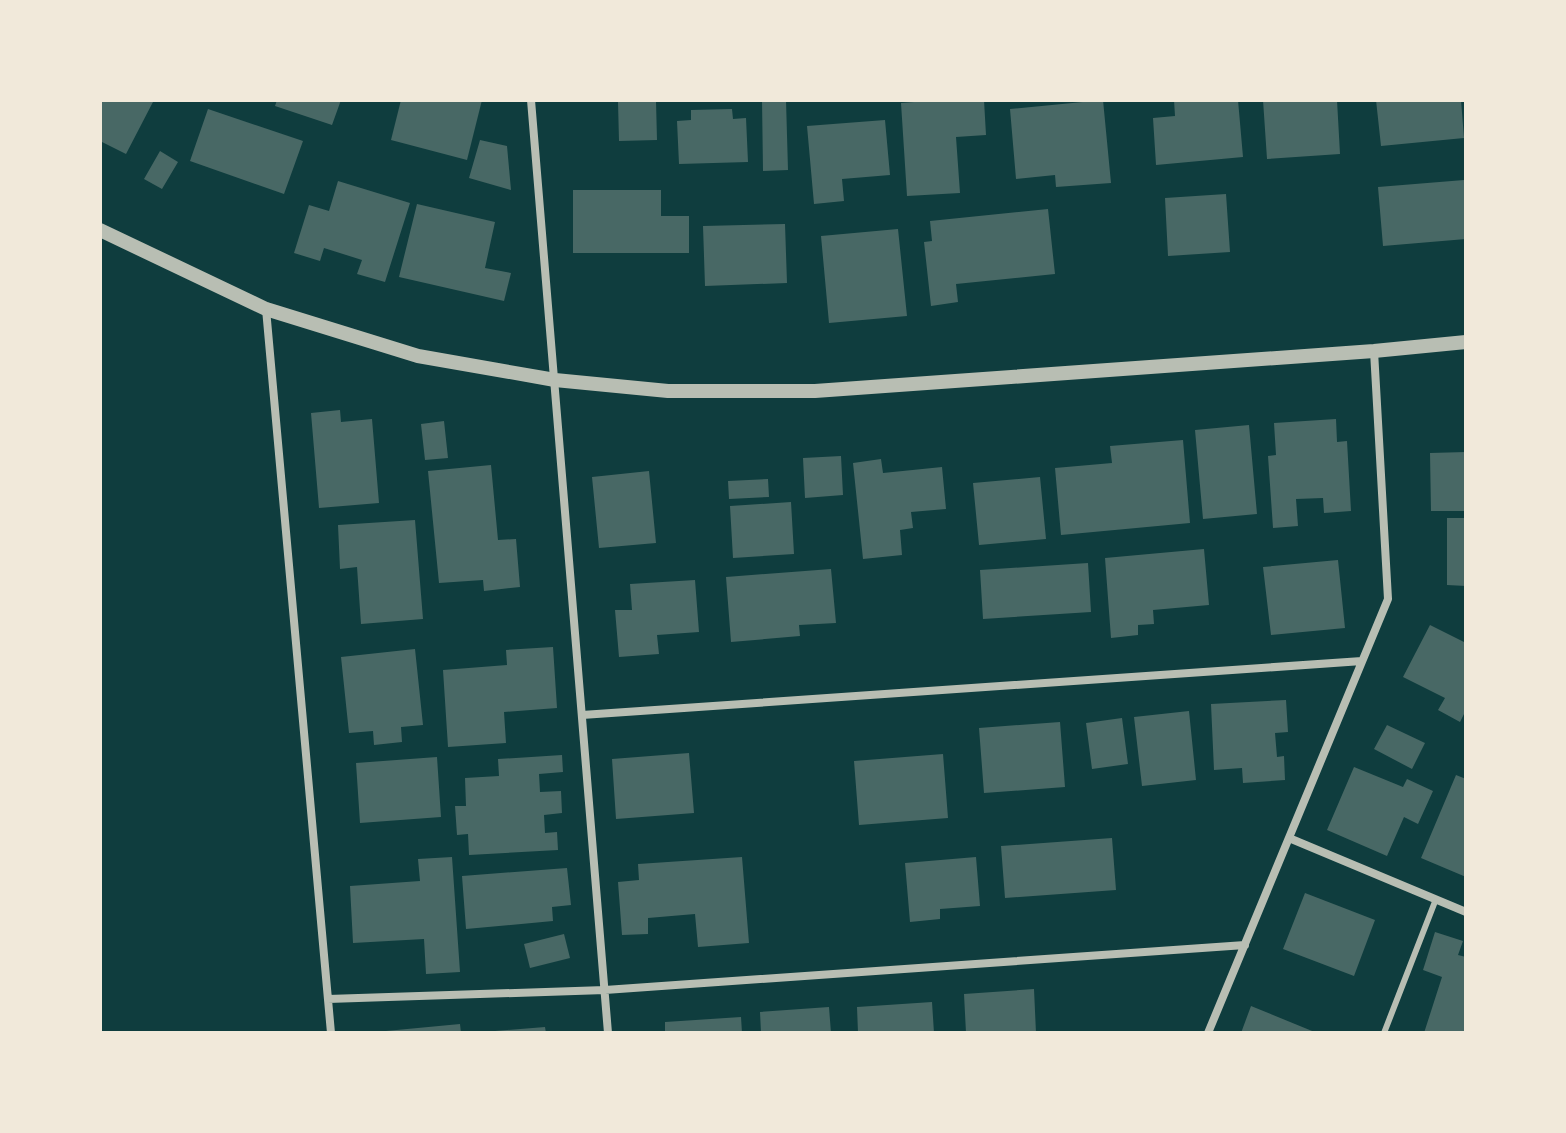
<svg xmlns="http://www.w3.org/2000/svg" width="1566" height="1133" font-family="'DejaVu Sans',sans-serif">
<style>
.building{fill:#486865}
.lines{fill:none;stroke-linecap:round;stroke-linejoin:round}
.service{stroke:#b8beb3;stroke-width:6}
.minor{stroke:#b8beb3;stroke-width:8}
.tertiary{stroke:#b8beb3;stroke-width:14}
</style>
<rect width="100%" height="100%" fill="#0f3d3e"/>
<path class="building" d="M100 100H154L126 154 100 141Z
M277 100H341L332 125 275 106Z
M401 100H482L467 160 391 140Z
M762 100H786L788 170 763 171Z
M940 100H984L986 135 956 137 960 193 907 196 901 103Z
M1103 100 1111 183 1056 187 1055 175 1016 179 1010 109Z
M1174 100H1238L1243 157 1156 165 1153 118 1175 116Z
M1263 100H1337L1340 154 1267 159Z
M1376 100H1461L1464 138 1381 146Z
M656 101 657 140 619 141 618 102Z
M208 109 303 141 284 194 190 161Z
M732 109 733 119 746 118 748 162 679 164 677 121 691 120V110Z
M885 120 890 175 842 179 844 201 814 204 807 126Z
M480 140 507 146 511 190 469 178Z
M160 151 178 162 162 189 144 179Z
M1464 180 1466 239 1383 246 1378 187Z
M338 181 410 203 385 282 357 274 362 260 324 248 320 261 294 253 309 205 329 211Z
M573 190H661V216H689V253H573Z
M1226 194 1230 252 1168 256 1165 198Z
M417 204 495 222 485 268 511 273 504 301 399 277Z
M1048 209 1055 274 956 284 958 302 931 306 924 242 932 241 930 221Z
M785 224 787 283 705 286 703 226Z
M898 229 907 316 829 323 821 236Z
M340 410 341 422 372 419 379 503 319 508 311 413Z
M1336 419 1337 442 1347 441 1351 511 1324 513 1323 498 1296 499 1298 526 1273 528 1268 456 1276 455 1274 423Z
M444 421 448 458 425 460 421 424Z
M1249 425 1257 514 1203 519 1195 430Z
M1183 440 1190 523 1061 535 1055 468 1112 463 1110 446Z
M1466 452V511H1431L1430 453Z
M841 456 843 495 805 498 803 458Z
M881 459 883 473 942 467 946 509 911 512 913 528 900 530 902 555 863 559 853 463Z
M491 465 498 540 516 539 520 587 484 591 483 580 439 583 428 471Z
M649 471 656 543 599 548 592 477Z
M1040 477 1046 539 979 545 973 483Z
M768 479 769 497 729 499 728 481Z
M791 502 794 554 733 558 730 506Z
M1447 518H1466V586L1447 585Z
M415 520 423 619 361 624 357 567 340 569 338 525Z
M1204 549 1209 605 1153 610 1154 624 1138 625V635L1111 638 1105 558Z
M1338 560 1345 628 1271 635 1263 567Z
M1088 563 1091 612 983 619 980 570Z
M831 569 836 623 799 625 800 636 731 642 726 577Z
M695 580 699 632 657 635 659 654 619 657 615 610H632L630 584Z
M1430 625 1466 643V710L1460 722 1438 710 1445 698 1403 677Z
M553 647 557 708 504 712 506 743 448 747 443 670 507 665 506 650Z
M415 649 423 725 401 727 402 742 374 745 373 731 349 733 341 657Z
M1286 700 1288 732 1275 733 1277 757 1284 756 1285 780 1243 783 1242 768 1214 770 1211 704Z
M1189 711 1196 780 1142 786 1134 717Z
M1122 718 1128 764 1092 769 1086 723Z
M1060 722 1065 787 984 793 979 728Z
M1387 725 1425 743 1412 769 1374 749Z
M689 753 694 813 616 819 612 759Z
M943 754 948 818 859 825 854 761Z
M562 755 563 772 539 774 540 792 561 791 562 813 544 815 545 833 557 832 558 850 469 855 468 834 457 835 455 806H466L465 778 499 776 498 759Z
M437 757 441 817 360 823 356 763Z
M1354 767 1403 787 1407 779 1433 791 1418 824 1404 817 1387 856 1327 830Z
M1456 775 1466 779V877L1421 858Z
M1112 838 1116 890 1005 898 1001 846Z
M452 857 460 972 426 974 424 939 353 943 350 886 420 881 418 859Z
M742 857 749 943 698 947 695 914 648 918V934L622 935 618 882 639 880 638 864Z
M976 857 980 906 940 909V919L910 922 905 863Z
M567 868 571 905 552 907 553 921 466 929 462 876Z
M1305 893 1375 920 1354 976 1283 949Z
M1435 932 1463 941 1458 955 1466 957V1033H1424L1442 977 1423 970Z
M564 934 570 958 530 968 524 944Z
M1034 989 1036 1033H966L964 994Z
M932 1002 934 1033H858L857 1007Z
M1251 1006 1317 1033H1241Z
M829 1007 831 1033H761L760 1012Z
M741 1017 742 1033H665V1022Z
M460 1024 461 1033H386V1031Z
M545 1027 546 1033H495V1031Z"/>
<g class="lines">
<path class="service" d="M1384 1033 1436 899"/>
<path class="minor" d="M531 100 608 1033
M266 309 331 1033
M582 715 1362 661
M1289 838 1466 912
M328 999 605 990 1245 945
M1208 1033 1388 599 1374 351"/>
<path class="tertiary" d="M100 230 266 309 418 356 555 380 668 391H815L1374 351 1466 342"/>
</g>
<rect width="1566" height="1133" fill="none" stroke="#f1e9da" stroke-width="204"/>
</svg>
